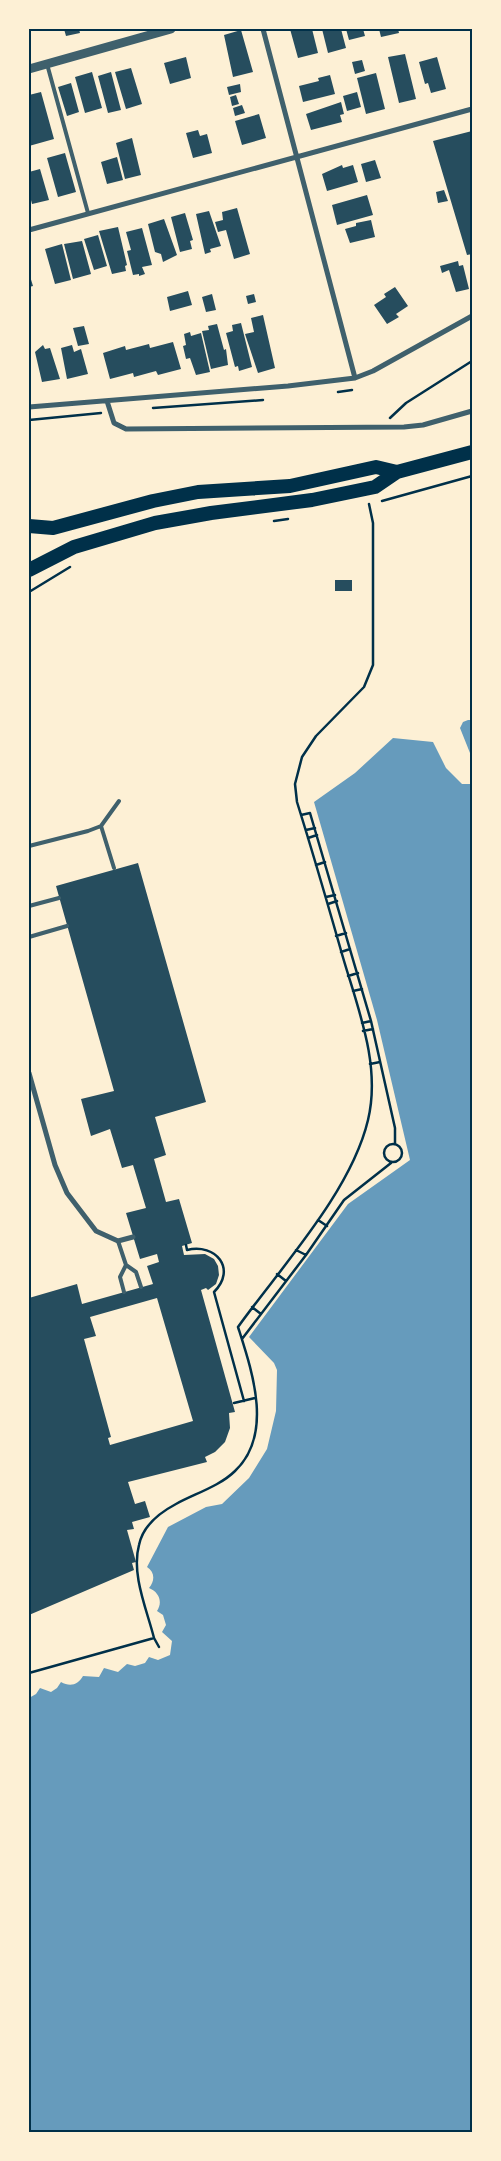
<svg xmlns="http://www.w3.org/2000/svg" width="501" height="2161" font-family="Karla,sans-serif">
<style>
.water{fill:#669bbc}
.building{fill:#264d5e;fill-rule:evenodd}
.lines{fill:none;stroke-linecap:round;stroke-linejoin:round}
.path{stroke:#003049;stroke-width:2.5}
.service{stroke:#3f606c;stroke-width:4}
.minor{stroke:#3f606c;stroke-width:5}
.tertiary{stroke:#3f606c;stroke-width:9}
.trunk{stroke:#003049;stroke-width:14}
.neatline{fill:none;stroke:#003049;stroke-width:2}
</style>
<rect width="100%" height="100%" fill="#fdf0d5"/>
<path class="water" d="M468 720H472V758L460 728 463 722Z
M393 738 433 742 446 768 462 784H472V2132H29V1698L36 1694 40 1688 51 1692 57 1688 61 1682C70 1687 78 1685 83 1676L99 1677 104 1668 118 1672 127 1664 135 1666 145 1663 149 1657 158 1660 170 1655 172 1641 162 1632 166 1625 163 1615 157 1611C163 1602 159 1592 149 1588 155 1581 155 1572 147 1567L168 1527 206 1507 222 1504 249 1478 267 1449 276 1411 277 1370 274 1363 249 1337 348 1204 410 1160 377 1020 314 802 355 773Z"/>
<path class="building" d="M64 29H79L80 33 66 36Z
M290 29H312L318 53 298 58Z
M322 29H341L346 48 328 53Z
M346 29H363L365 36 349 40Z
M379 29H398L399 33 381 37Z
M241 30 253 72 233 77 224 35Z
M405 54 416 99 399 103 388 57Z
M186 57 191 78 170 84 164 63Z
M437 57 446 89 431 93 428 83 425 84 419 62Z
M362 60 365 71 355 74 352 62Z
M131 68 142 104 126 109 115 72Z
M92 72 102 108 85 113 75 77Z
M111 72 121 110 108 113 98 76Z
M376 73 385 109 366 114 357 78Z
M330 75 335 94 303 102 299 86 319 81 318 78Z
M71 83 79 112 67 116 58 87Z
M240 84 241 92 229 95 227 87Z
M41 92 54 139 29 146V95Z
M357 92 361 107 347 111 343 96Z
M236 95 239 104 232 106 230 97Z
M341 102 344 114 340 115 342 122 311 130 306 114Z
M242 105 245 113 235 116 233 108Z
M259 114 266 138 242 145 235 121Z
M198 130 200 136 207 134 212 153 193 158 186 133Z
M472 131V254L467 255 433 141Z
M132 138 141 175 125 179 116 143Z
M65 153 76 192 58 197 47 158Z
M117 157 123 180 107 184 101 162Z
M375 160 381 178 366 182 361 164Z
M342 165 343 168 353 165 358 182 327 191 322 174Z
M40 169 49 200 32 204 29 192V172Z
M444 190 448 201 438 203 436 192Z
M367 195 373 215 337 225 332 205Z
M237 208 250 254 234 259 226 230 218 232 215 222 223 220 222 212Z
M209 211 221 246 210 249 211 252 205 254 196 214Z
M185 213 193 240 190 241 192 249 180 252 171 217Z
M164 219 177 255 163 262 161 254 155 252 148 224Z
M371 220 375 237 350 243 345 229 356 226V223Z
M118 227 127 265 125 266 126 271 112 274 99 231Z
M142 228 152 265 142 267 145 274 139 276V274L133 275 127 251 131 250 126 232Z
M98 235 107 266 94 270 84 239Z
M82 241 91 274 73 279 64 244Z
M62 244 71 280 55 284 45 249Z
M458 261 459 266 463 265 469 289 456 292 449 270 442 273 440 266Z
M29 273 33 286 29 287Z
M395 287 408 306 396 314 399 317 387 324 374 305 386 297 384 294Z
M188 291 192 305 170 311 167 297Z
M212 294 216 310 206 312 202 297Z
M254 294 256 302 248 304 246 296Z
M263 315 275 368 258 373 245 334 254 332 251 318Z
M241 323 252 367 239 371 238 366 235 367 226 333 233 331 232 325Z
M217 324 224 350 226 349 228 365 211 369 202 331 209 330 208 326Z
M84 326 89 344 78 346 73 328Z
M190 332 191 336 201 333 210 372 196 375 190 358 186 359 183 346 186 345 184 334Z
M173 342 181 369 158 375 156 371 134 377 133 373 110 379 103 353 125 346 126 350 149 344 150 348Z
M43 345 45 349 50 348 60 379 42 382 35 352Z
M72 345 74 352 81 349 88 374 67 379 61 348Z
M335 580H352V591H335Z
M138 863 206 1102 155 1117 166 1155 154 1159 166 1202 179 1199 192 1243 182 1246 184 1255 205 1254 214 1259 218 1266 219 1275 216 1284 208 1290 206 1288 201 1290 235 1412 229 1413 230 1428 225 1442 215 1452 205 1457 207 1462 128 1482 135 1504 145 1501 150 1517 132 1522 134 1529 127 1530 136 1562 132 1563 134 1570 29 1615V1298L77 1284 82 1304 153 1284 147 1266 159 1262 157 1254 140 1259 126 1213 146 1208 133 1165 122 1168 110 1129 91 1136 81 1099 114 1091 56 886ZM157 1298 193 1421 110 1445 108 1438 111 1437 84 1339 96 1336 90 1317Z"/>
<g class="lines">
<path class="path" d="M338 392 352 390
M153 408 263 400
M390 418 406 403 472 361
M29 420 101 413
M382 501 472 476
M274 521 288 519
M29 592 70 567
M301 815 310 813 371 1021 395 1128V1144
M306 830 315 828
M308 838 317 835
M316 865 325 862
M326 897 335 895
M328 904 337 901
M336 936 346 933
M341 952 350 949
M348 976 358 973
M353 991 362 989
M362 1023 371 1021
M363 1031 373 1029
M370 1064 380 1062
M384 1153a9 9 0 1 1 18 0a9 9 0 1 1-18 0Z
M318 1220 327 1226
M186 1245 187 1250C216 1243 237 1269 214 1292L244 1401
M296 1250 306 1255
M277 1274 286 1281
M252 1307 261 1314
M242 1339 306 1255 344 1200 391 1163
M234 1403 255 1398
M154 1638 159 1647
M29 1673 154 1638C147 1610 131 1574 139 1545 143 1525 159 1513 176 1504 194 1494 220 1486 235 1471 274 1434 252 1371 238 1327 281 1267 351 1192 368 1120 382 1062 355 1002 340 947 326 898 312 850 297 802L295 784 302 757 316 736 364 687 373 665V523L369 504"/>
<path class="service" d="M47 64 88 213
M101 826 114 868
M29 846 88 831 101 826 119 801
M29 906 59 898
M29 937 67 926
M118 1241 126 1265 136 1272 141 1287
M124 1292 120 1277 126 1265"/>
<path class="minor" d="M263 29 355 378
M29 230 472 109
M107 401 114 423 126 429 404 427 423 425 472 411
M29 407 288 386 355 378 373 371 472 316
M29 1073 55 1165 67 1193 96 1231 118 1241 133 1237"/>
<path class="tertiary" d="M29 69 171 29"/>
<path class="trunk" d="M29 526 53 528 153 501 198 492 290 486 376 467 397 472
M29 570 74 547 155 523 211 513 312 500 375 487 397 472 472 452"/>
</g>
<rect width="501" height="2161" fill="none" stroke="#fdf0d5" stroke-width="60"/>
<rect x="30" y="30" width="441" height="2101" class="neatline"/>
</svg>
